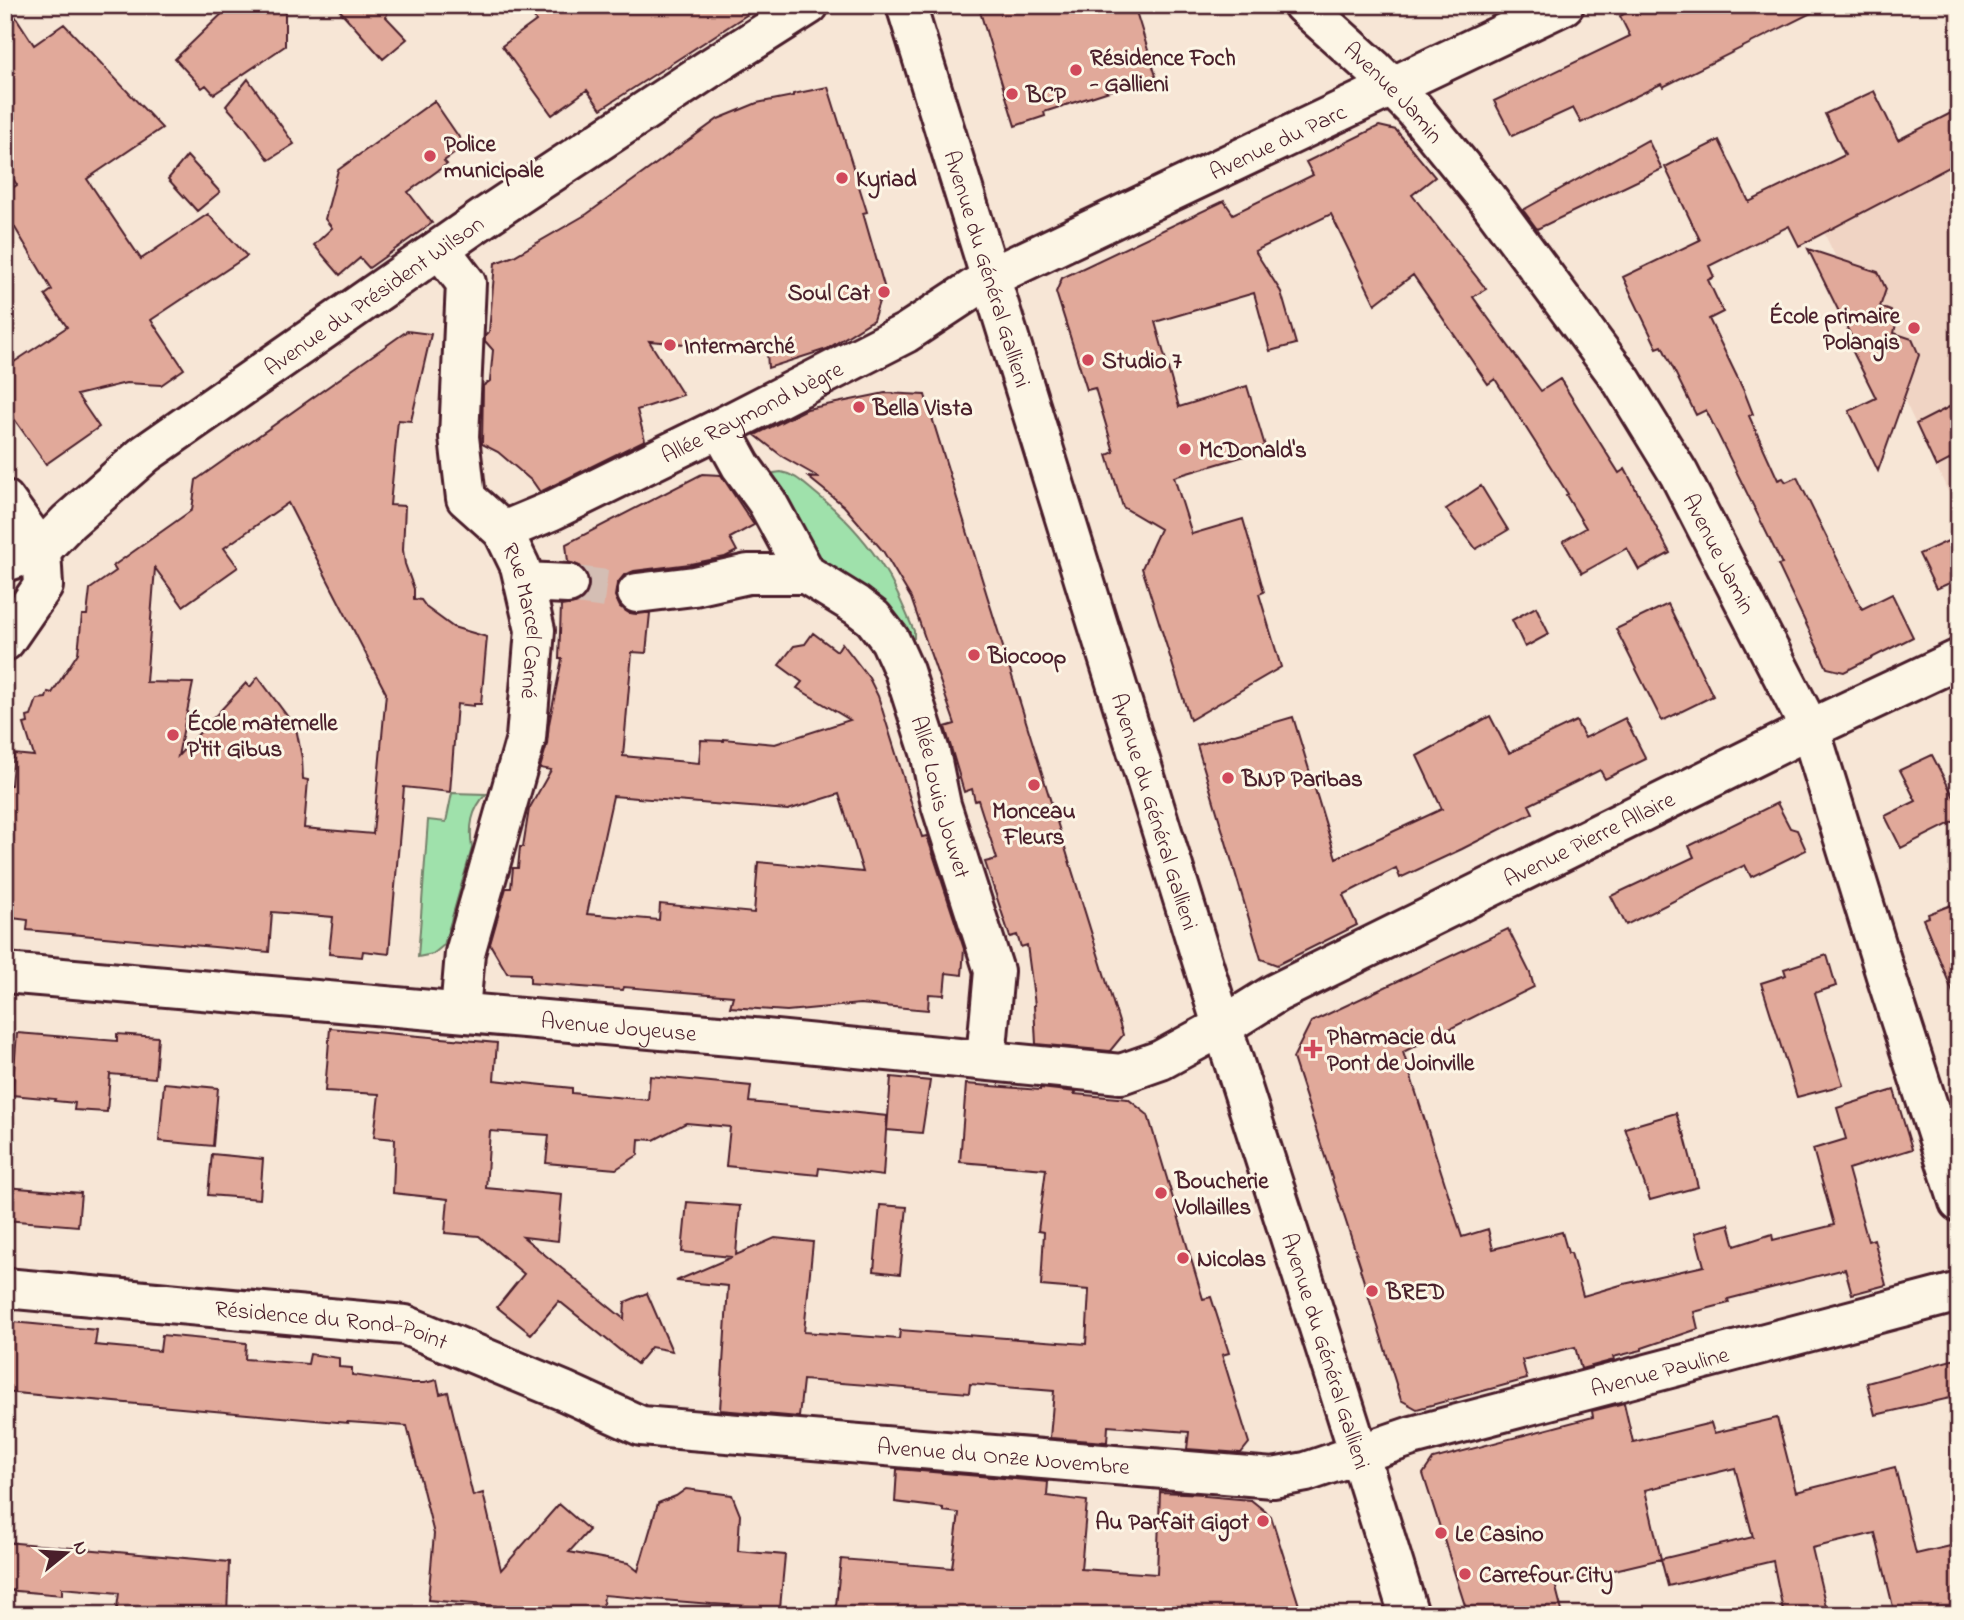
<svg xmlns="http://www.w3.org/2000/svg" width="1964" height="1620" font-family="'Indie Flower',sans-serif">
<style>
.built{fill:#f0d4c4}
.green{fill:#9fe1ab;stroke:#74806b;stroke-width:2}
.building{fill:#e1a99a;stroke:#4a1f2b;stroke-width:2;fill-rule:evenodd}
.lines{fill:none;stroke-linecap:round;stroke-linejoin:round}
.minor-tunnel{stroke:#d4beb4;stroke-width:38;stroke-dasharray:38 19;stroke-linecap:butt}
.minor-casing{stroke:#4a1f2b;stroke-width:44}
.major-casing{stroke:#4a1f2b;stroke-width:44}
.minor{stroke:#fcf5e5;stroke-width:38}
.major{stroke:#fcf5e5;stroke-width:38}
.poi-dot{fill:#d1495b;stroke:#fcf5e5;stroke-width:2.5}
.labels{text-anchor:middle;stroke-width:6;stroke-linejoin:round;paint-order:stroke}
.poi-label{font-size:23px;font-weight:bold;fill:#4a1f2b;stroke:#fcf5e5;text-anchor:start}
.street-label{font-size:23px;fill:#4a1f2b;stroke:#fcf5e5}
</style>
<rect width="100%" height="100%" fill="#f7e6d6"/>
<filter id="ink" filterUnits="userSpaceOnUse"><feTurbulence type="fractalNoise" baseFrequency=".0143" numOctaves="2"/><feDisplacementMap in="SourceGraphic" scale="14" xChannelSelector="R" yChannelSelector="G"/><feConvolveMatrix kernelMatrix="1 2 1 2 8 2 1 2 1" color-interpolation-filters="sRGB"/></filter>
<g filter="url(#ink)">
<path class="built" d="M1959 109V514L1803 189Z"/>
<path class="green" d="M781 472C794 474 803 483 813 491 841 513 867 541 886 572 897 590 905 611 914 631V638H909L819 565 772 476 774 473Z
M452 793 486 794C471 810 469 827 472 848L444 945 433 954 418 957 428 820 446 822Z"/>
<path class="building" d="M5 5H8L34 45 64 24 162 128 87 179 141 259 208 214 247 256 151 320 184 369 161 385 126 383 77 395 99 427 46 464 5 406V368L67 327 45 295 52 290 5 211V193L17 185 5 166Z
M231 5H285V46L214 94 206 85 202 88 175 59Z
M335 5H390L386 17 407 39 383 59Z
M525 5H762L601 109 587 90 552 115 502 46 536 21Z
M978 5H1134L1156 76 1044 112 1045 116 1015 126Z
M1641 5H1827L1663 87 1661 84 1581 123 1573 108 1512 136 1494 101 1630 36 1620 16Z
M248 79 294 144 269 160 245 127 226 106Z
M828 87 867 212 863 213 884 286 873 320 827 349 768 368 767 351 649 341 683 395 637 410 645 440 540 492 533 482 498 452 482 444 483 386 490 381 493 350 485 341V336L489 332 495 263 514 256 587 214 718 119 757 103 793 96V94Z
M1874 91 1898 140 1959 109V162L1799 246 1789 226 1709 266 1714 277 1708 280 1723 312 1709 319 1744 391 1753 414 1749 416 1778 480 1783 478 1786 482 1797 477 1862 609 1892 594 1913 637 1844 672 1827 668 1778 565 1782 564 1706 410 1696 415 1662 346 1657 348 1623 277 1700 240 1665 167 1719 140 1749 202 1845 155 1825 114Z
M434 101 465 146 444 161 447 164 408 192 432 223 369 268 360 258 340 275 314 245 332 228 325 219 338 170Z
M1379 126 1396 130 1435 177 1412 195 1486 289 1473 297 1541 391 1560 379 1619 473 1625 469 1670 553 1639 570 1627 548 1582 573 1563 541 1586 528 1566 495 1568 494 1495 379 1488 384 1413 275 1375 304 1331 214 1255 251 1281 292 1296 344 1270 351 1254 293 1155 322 1179 407 1247 386 1265 446 1247 451 1248 455 1174 477 1192 534 1243 519 1264 592 1259 594 1281 667 1190 720 1142 568 1160 529 1123 507 1107 455 1114 452 1095 388 1087 390 1056 292 1062 278 1224 201 1233 214 1313 175 1306 162Z
M1648 140 1662 169 1537 229 1523 210Z
M187 156 220 192 197 211 168 179Z
M1808 249 1878 272 1886 289 1880 307 1891 311 1888 321 1896 324 1894 333 1912 339 1919 355 1878 471 1849 411 1876 398 1847 340 1852 338Z
M407 331 431 334 411 421 398 420 390 505 405 506 403 550 405 564 414 589V599L421 600 427 608 453 627 487 637 481 704H474V706L457 704 450 792 404 787 389 954 363 951 362 957 329 954 333 917 272 912 269 952 27 930 28 920 5 917V785H11L14 754 34 756 24 724 28 723 27 717 31 716 37 699 46 698 48 692 52 693 78 653 82 615H87L90 589 116 571 113 566 192 510 196 480ZM288 503 386 693 373 834 304 828 308 780 303 779 302 758 296 728 258 677 250 687 246 683 178 756 193 683 146 682 155 568 183 606 238 567 224 548Z
M885 393 925 395 1123 1035 1110 1051 1036 1044 1034 1005H1035L1027 945 1021 947 1017 935 1010 937 985 862 997 859 978 800 975 801 972 789 964 792 945 727 955 724 911 598 883 551 844 506 808 477 820 478 783 457 755 435 807 409Z
M1959 402V455L1936 467 1916 424Z
M702 474 721 475 754 525 730 538 737 551 725 557 690 564 634 571 624 575 617 584 615 596 620 607 629 613H650L646 653 632 652 623 756 699 763 701 740 724 741V739L775 744 850 720 797 688 802 682 779 665 794 646 805 644 813 633 837 651 842 643 869 678 878 696 922 837 927 836 964 949 962 975 946 973 944 995 929 994 928 1010 860 1004 787 1011 730 1007 733 996 624 987 623 990 607 989 530 983V974L507 973 490 944 506 888H511L513 868H518L520 847H523L529 809 551 770 540 768 547 744 549 724 562 659H559L561 606 579 603 586 596 590 586 588 575 580 566 568 562 566 544ZM839 794 863 872 758 862 754 913 660 904 659 920 587 914 613 796 788 810Z
M1481 486 1508 530 1476 549 1446 509Z
M1959 536V579L1936 589 1919 554Z
M1668 604 1713 696 1662 721 1616 629Z
M1536 607 1549 634 1525 647 1512 620Z
M1490 716 1509 753 1576 721 1585 738 1625 718 1646 759 1605 779 1600 770 1529 805 1533 813 1462 849 1400 878 1396 868 1343 895 1357 925 1277 965 1261 959 1197 745 1293 717 1336 858 1442 809 1417 756Z
M1932 755 1959 807V819L1901 848 1885 816 1916 801 1900 770Z
M1777 803 1790 828 1797 830 1806 850 1751 877 1745 865 1626 925 1611 896 1694 857 1689 846Z
M1959 902V1004L1958 1005 1923 919 1929 917 1928 914Z
M1508 929 1530 973 1534 987 1403 1052 1462 1237 1488 1229 1493 1249 1562 1232 1568 1253H1571L1583 1296 1624 1284 1704 1266 1695 1233 1729 1224 1735 1246 1772 1234 1773 1240 1834 1225 1813 1149 1846 1139 1837 1108 1894 1090 1912 1149 1848 1169 1868 1241 1874 1239 1886 1285 1852 1294 1845 1269 1728 1299 1729 1303 1694 1312 1698 1329 1642 1348V1350L1613 1357 1614 1360 1581 1369 1575 1347 1522 1360 1527 1379 1417 1409 1401 1400 1360 1269 1361 1268 1293 1058 1311 1022Z
M1827 955 1836 986 1815 993 1843 1085 1797 1097 1761 983 1786 975 1784 969Z
M330 1028 497 1043 494 1080 572 1088V1093L648 1100 650 1076 751 1086 749 1102 887 1116 883 1176 819 1168 818 1175 726 1166 730 1127 686 1123 654 1140 639 1139 638 1155 616 1169 546 1163 549 1135 490 1131 486 1188 562 1195 558 1241 523 1237 624 1319 625 1302 647 1293 672 1351 651 1347 637 1364 559 1301 531 1334 497 1307 524 1274 479 1236 445 1233 448 1199 393 1193 395 1139 374 1137 379 1094 325 1091Z
M17 1033 117 1041V1034L158 1037 155 1078 110 1074 107 1112 74 1110 75 1103 54 1101 55 1099 12 1095Z
M891 1077 930 1081 922 1133 887 1130Z
M164 1083 218 1088 213 1146 159 1141Z
M966 1084 1040 1090V1088L1076 1092 1074 1094 1128 1099 1148 1115 1203 1299 1211 1297 1229 1353 1222 1355 1249 1443 1241 1453 1187 1449 1189 1432 1108 1426 1107 1442 1050 1438 1054 1391 970 1384 969 1393 803 1380 799 1417 720 1410 728 1286 676 1281 732 1257 682 1252 687 1202 740 1206 736 1255 775 1238 813 1242 804 1332 899 1339 900 1330 1086 1344 1089 1290 1041 1286 1044 1232 1038 1231 1046 1169 960 1162Z
M1676 1113 1683 1134 1684 1133 1698 1187 1650 1200 1625 1128Z
M212 1154 263 1159 260 1199 208 1195Z
M5 1187 81 1193 78 1226 5 1220Z
M880 1205 907 1207 900 1274 874 1271Z
M12 1322 97 1330 95 1345 160 1351 162 1335 246 1343 245 1359 308 1364 310 1354 339 1358V1367L352 1368V1375L409 1383H424L437 1380 440 1394 448 1392 473 1496 483 1493 501 1570 559 1504 589 1530 569 1552 628 1563 638 1571 658 1503 676 1496 686 1489 732 1495 740 1515 738 1551 785 1555 780 1608 711 1604 604 1595 602 1615H541L496 1611V1606L428 1600 434 1534 407 1426 348 1422V1423L5 1392V1337H10Z
M1959 1358V1396L1875 1415 1867 1383Z
M1624 1403 1633 1442 1711 1423 1714 1433 1777 1418 1796 1492 1895 1467 1916 1554 1959 1544V1615H1895L1875 1533 1812 1548 1828 1615H1784L1773 1561 1668 1586 1661 1559 1753 1537 1735 1468 1645 1490 1661 1559 1555 1584 1563 1615H1468L1423 1474 1433 1459 1593 1417 1592 1411Z
M897 1469 1048 1482 1047 1496 1087 1501 1081 1569 1157 1574 1160 1492 1205 1494 1204 1496 1251 1500 1271 1516 1302 1615H835L841 1559 952 1568 959 1513 943 1511V1508L895 1502Z
M5 1542 229 1562 227 1615H116L119 1593 62 1588V1595L5 1590Z"/>
<g class="lines">
<path class="minor-tunnel" d="M568 584 637 593"/>
<defs>
<g id="minor">
<path id="s1" d="M1303 5 1373 68 1414 109 1485 196 1622 381 1679 474 1810 729 1887 979 1959 1202"/>
<path id="s2" d="M440 249 466 283 459 437 466 498 503 531 520 566 535 630 526 738 465 953 460 1012"/>
<path id="s3" d="M720 428 741 466 767 502 806 574 856 605 873 618 890 640 904 671 930 752 941 805 994 971 986 1059"/>
<path d="M5 500 41 550"/>
<path id="s4" d="M503 531 551 511 720 428 906 333 991 277 1564 5"/>
<path id="s5" d="M5 562 41 550 68 522 145 454 488 215 707 70 809 5"/>
<path d="M524 582 568 584"/>
<path d="M637 593 694 586 748 574H806"/>
<path d="M5 641 43 586 41 550"/>
<path id="s6" d="M5 973 765 1039 1121 1074 1161 1060 1223 1026 1276 993 1810 729 1959 659"/>
<path id="s7" d="M5 1288 405 1325 564 1391 641 1426 1273 1478 1306 1472 1412 1436 1959 1292"/>
</g>
<g id="major">
<path id="s8" d="M906 5C1013 345 1115 686 1222 1025 1285 1222 1349 1417 1409 1615"/>
</g>
</defs>
<use href="#minor" class="minor-casing"/>
<use href="#major" class="major-casing"/>
<use href="#minor" class="minor"/>
<use href="#major" class="major"/>
</g>
</g>
<g class="poi-dot">
<circle cx="1076" cy="70" r="7"/>
<circle cx="1012" cy="94" r="7"/>
<circle cx="430" cy="156" r="7"/>
<circle cx="842" cy="178" r="7"/>
<circle cx="884" cy="292" r="7"/>
<circle cx="1914" cy="328" r="7"/>
<circle cx="670" cy="345" r="7"/>
<circle cx="1088" cy="360" r="7"/>
<circle cx="859" cy="407" r="7"/>
<circle cx="1185" cy="449" r="7"/>
<circle cx="974" cy="655" r="7"/>
<circle cx="173" cy="735" r="7"/>
<circle cx="1228" cy="778" r="7"/>
<circle cx="1034" cy="785" r="7"/>
<path d="M1309.5 1038.5h7v7h7v7h-7v7h-7v-7h-7v-7h7z"/>
<circle cx="1161" cy="1193" r="7"/>
<circle cx="1183" cy="1258" r="7"/>
<circle cx="1372" cy="1291" r="7"/>
<circle cx="1263" cy="1521" r="7"/>
<circle cx="1441" cy="1533" r="7"/>
<circle cx="1465" cy="1574" r="7"/>
</g>
<g class="labels">
<g class="poi-label">
<text x="1090" y="65">Résidence Foch<tspan x="1090" dy="26">- Gallieni</tspan></text>
<text x="1026" y="102">BCP</text>
<text x="444" y="151">Police<tspan x="444" dy="26">municipale</tspan></text>
<text x="856" y="186">Kyriad</text>
<text x="870" y="300" text-anchor="end">Soul Cat</text>
<text x="1900" y="323" text-anchor="end">École primaire<tspan x="1900" dy="26">Polangis</tspan></text>
<text x="684" y="353">Intermarché</text>
<text x="1102" y="368">Studio 7</text>
<text x="873" y="415">Bella Vista</text>
<text x="1199" y="457">McDonald's</text>
<text x="988" y="663">Biocoop</text>
<text x="187" y="730">École maternelle<tspan x="187" dy="26">P'tit Gibus</tspan></text>
<text x="1242" y="786">BNP Paribas</text>
<text x="1034" y="818" text-anchor="middle">Monceau<tspan x="1034" dy="26">Fleurs</tspan></text>
<text x="1327" y="1044">Pharmacie du<tspan x="1327" dy="26">Pont de Joinville</tspan></text>
<text x="1175" y="1188">Boucherie<tspan x="1175" dy="26">Vollailles</tspan></text>
<text x="1197" y="1266">Nicolas</text>
<text x="1386" y="1299">BRED</text>
<text x="1249" y="1529" text-anchor="end">Au Parfait Gigot</text>
<text x="1455" y="1541">Le Casino</text>
<text x="1479" y="1582">Carrefour City</text>
</g>
<g class="street-label">
<text dy="8" stroke="none"><textPath href="#s1" startOffset="126">Avenue Jamin</textPath></text>
<text dy="8" stroke="none"><textPath href="#s4" startOffset="868">Avenue du Parc</textPath></text>
<text dy="8" stroke="none"><textPath href="#s8" startOffset="276">Avenue du Général Gallieni</textPath></text>
<text dy="8" stroke="none"><textPath href="#s5" startOffset="458">Avenue du Président Wilson</textPath></text>
<text dy="8" stroke="none"><textPath href="#s4" startOffset="276">Allée Raymond Nègre</textPath></text>
<text dy="8" stroke="none"><textPath href="#s1" startOffset="693">Avenue Jamin</textPath></text>
<text dy="8" stroke="none"><textPath href="#s2" startOffset="402">Rue Marcel Carné</textPath></text>
<text dy="8" stroke="none"><textPath href="#s3" startOffset="443">Allée Louis Jouvet</textPath></text>
<text dy="8" stroke="none"><textPath href="#s8" startOffset="844">Avenue du Général Gallieni</textPath></text>
<text dy="8" stroke="none"><textPath href="#s6" startOffset="1645">Avenue Pierre Allaire</textPath></text>
<text dy="8" stroke="none"><textPath href="#s6" startOffset="616">Avenue Joyeuse</textPath></text>
<text dy="8" stroke="none"><textPath href="#s7" startOffset="329">Résidence du Rond-Point</textPath></text>
<text dy="8" stroke="none"><textPath href="#s8" startOffset="1410">Avenue du Général Gallieni</textPath></text>
<text dy="8" stroke="none"><textPath href="#s7" startOffset="1694">Avenue Pauline</textPath></text>
<text dy="8" stroke="none"><textPath href="#s7" startOffset="1022">Avenue du Onze Novembre</textPath></text>
</g>
</g>
<rect width="1964" height="1620" fill="none" stroke="#fcf5e5" stroke-width="28"/>
<rect x="14" y="14" width="1936" height="1592" fill="none" stroke="#4a1f2b" stroke-width="2.5" filter="url(#ink)"/>
<g transform="translate(66 1553) rotate(72)" stroke="#fcf5e5" stroke-width="5" paint-order="stroke">
<path d="M0-5L12 26L0 18L-12 26Z" fill="#4a1f2b"/>
<text y="-10" font-size="19" font-weight="bold" text-anchor="middle" fill="#4a1f2b">N</text>
</g>
</svg>
